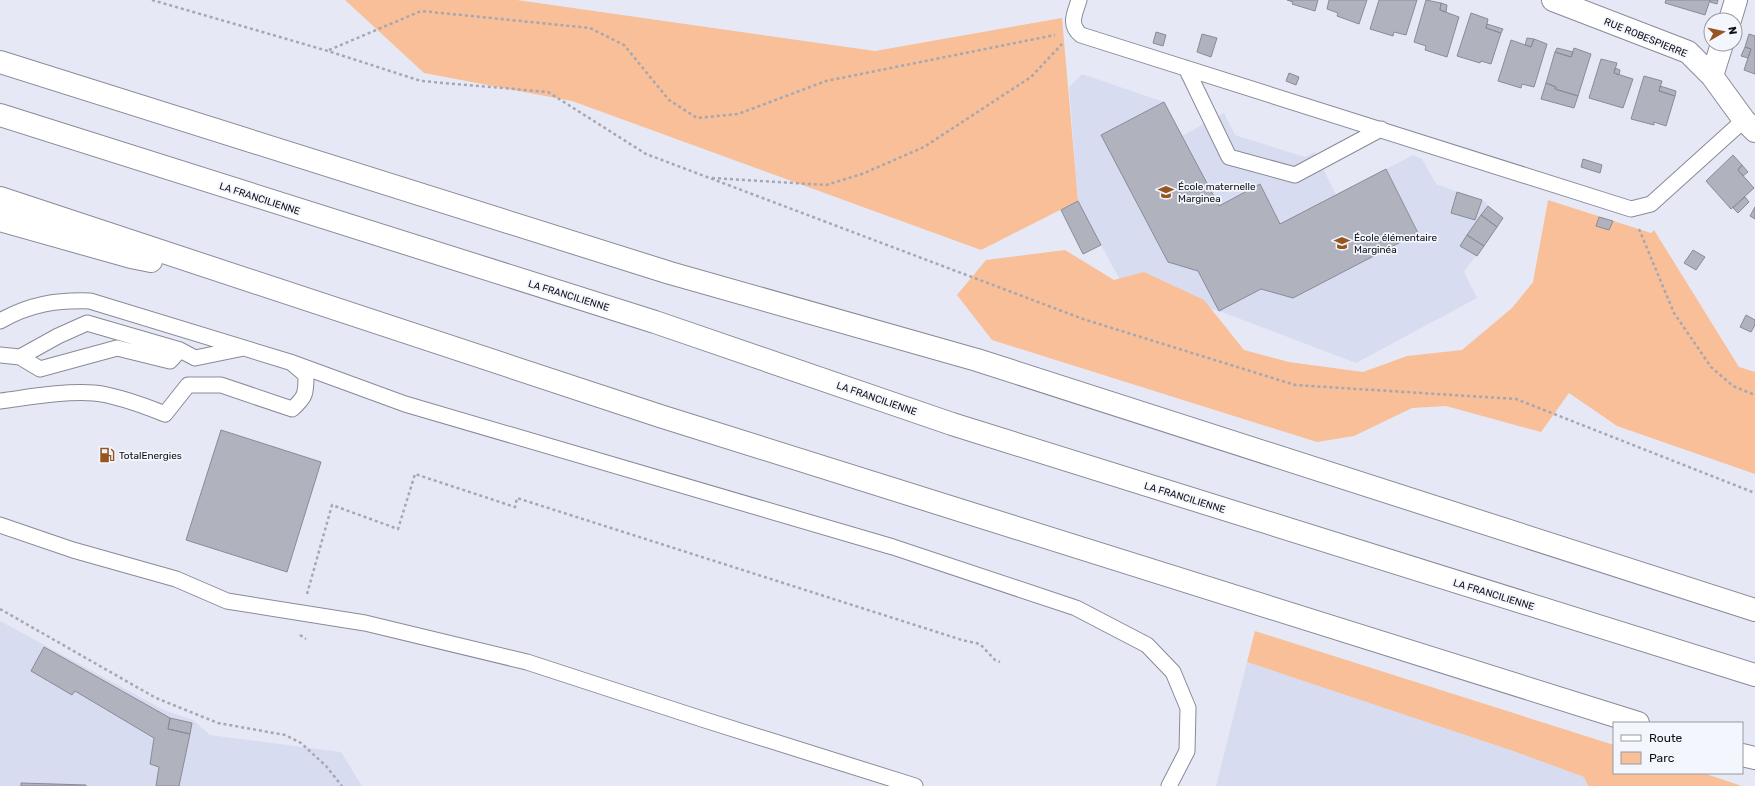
<svg xmlns="http://www.w3.org/2000/svg" width="1755" height="786" font-family="Rubik,sans-serif">
<style>
.built{fill:#d8dcf0}
.green{fill:#f8bf98}
.building{fill:#b0b2be;stroke:#898b97}
.lines{fill:none;stroke-linecap:round;stroke-linejoin:round}
.lane-casing{stroke:#888b97;stroke-width:17}
.street-casing{stroke:#888b97;stroke-width:24}
.highway-casing{stroke:#888b97;stroke-width:24}
.path{stroke:#a5a7b1;stroke-width:2.5;stroke-dasharray:3 3;stroke-linecap:butt}
.lane{stroke:#fff;stroke-width:15}
.street{stroke:#fff;stroke-width:22}
.highway{stroke:#fff;stroke-width:22}
.labels{text-anchor:middle;stroke-width:3.5;stroke-linejoin:round;paint-order:stroke}
.street-label{font-size:10px;fill:#0f1014;stroke:#f4f6fe}
.poi-label{font-size:10px;fill:#0f1014;stroke:#f4f6fe;text-anchor:start}
</style>
<rect width="100%" height="100%" fill="#e6e9f5"/>
<path class="built" d="M1082 74 1164 102 1182 136 1224 113 1235 135 1305 157 1315 152 1336 195 1413 155 1422 159 1436 184 1486 202 1488 206 1503 218 1464 272 1477 298 1356 363 1219 311 1120 280 1101 245 1083 254 1061 210 1078 201 1069 87Z
M0 621 164 710 193 720 210 735 341 752 362 786H0Z
M1247 662 1516 752 1584 777 1588 786H1216Z"/>
<path class="green" d="M345 0H517L875 51 1062 18 1078 201 981 250 572 101 424 73Z
M1548 200 1651 233 1654 230 1739 367 1755 372V474L1617 426 1569 393 1541 432 1446 406 1412 408 1354 436 1317 442 992 340 957 295 986 260 1065 250 1114 280 1144 272 1204 300 1244 350 1289 362 1363 372 1407 356 1462 350 1512 308 1533 282Z
M1255 631 1614 745V773H1703L1742 786H1588L1584 777 1516 752 1247 662Z"/>
<path class="building" d="M1287 0H1318L1315 11 1292 4 1293 2Z
M1329 0H1367L1359 24 1337 16 1338 13 1327 9Z
M1379 0H1417L1406 35 1394 32 1393 36 1370 29Z
M1426 0 1441 3 1440 10 1459 17 1447 57 1425 50 1426 46 1414 42Z
M1666 0H1710L1705 15 1665 3Z
M1710 0H1718L1717 4 1710 2Z
M1441 3 1447 5 1446 12 1440 10Z
M1471 13 1488 19 1486 28 1501 33 1491 64 1481 61 1480 63 1457 56Z
M1487 24 1503 29 1501 33 1486 28Z
M1156 32 1166 35 1163 46 1153 43Z
M1202 34 1217 38 1211 57 1197 52Z
M1749 34 1755 36V74L1744 70 1751 49 1745 47Z
M1527 38 1534 39 1531 47 1525 45Z
M1534 39 1547 44 1534 87 1522 84 1521 88 1498 81 1511 40 1531 47Z
M1745 47 1751 49 1748 58 1741 56Z
M1557 48 1573 52 1571 57 1555 52Z
M1574 48 1591 54 1578 96 1555 89 1556 87 1546 83 1555 52 1571 57Z
M1601 59 1617 63 1614 73 1633 79 1623 108 1589 98Z
M1615 68 1620 70 1619 75 1614 73Z
M1289 73 1299 77 1296 85 1286 81Z
M1644 76 1662 81 1659 91 1675 96 1666 126 1654 122V125L1631 119Z
M1546 83 1556 87 1555 89 1578 96 1574 108 1541 99Z
M1660 86 1676 91 1675 96 1659 91Z
M1164 102 1219 206 1260 184 1280 224 1386 169 1418 233 1293 298 1261 289 1219 311 1198 271 1168 262 1101 135Z
M1733 155 1742 165 1738 170 1754 188 1731 209 1706 181Z
M1583 159 1602 165 1600 173 1581 167Z
M1742 165 1748 172 1743 176 1738 170Z
M1457 192 1482 200 1475 220 1451 213Z
M1745 197 1749 202 1738 213 1733 208Z
M1078 201 1101 245 1083 254 1061 210Z
M1488 206 1503 218 1497 227 1481 215Z
M1755 207V219L1750 216Z
M1481 215 1497 227 1484 246 1467 235Z
M1599 217 1613 221 1609 230 1596 226Z
M1467 235 1484 246 1477 256 1460 246Z
M1693 250 1705 257 1696 270 1684 263Z
M1746 315 1755 320V325L1751 332 1740 327Z
M221 430 321 462 287 572 186 540Z
M44 647 170 718 168 729 190 734 179 786H156L159 767 150 764 154 738 75 691 72 695 31 671Z
M170 718 192 723 190 734 168 729Z
M21 783 86 785V786H21Z"/>
<g class="lines">
<defs>
<path id="lane" d="M1079 0C1075 13 1068 25 1081 35L1631 209 1651 204 1744 120
M1186 68 1229 157 1295 175 1381 129
M0 321C30 304 56 300 90 301L293 363 405 404 893 547 1076 608 1147 645 1173 672 1188 708 1187 751 1169 786
M0 355 20 357 40 369 117 348 170 361 180 350
M20 357 58 336 87 323 180 350 195 358 244 348
M0 401C31 397 63 391 94 393 115 395 145 406 165 414L188 385H221L292 409C306 397 306 393 306 375L293 364
M0 525 73 550 176 579 227 601 365 623 527 662 705 720 915 786"/>
<path id="street" d="M1553 0 1688 52 1712 76 1744 120 1755 131
M1730 20 1736 0
M1712 76 1722 44"/>
<path id="highway" d="M0 62 670 273 977 360 1755 610
M0 115 655 322 952 424 1755 675
M0 198 660 416 1638 723
M0 220 131 257 151 261
M1742 755 1755 758"/>
</defs>
<use href="#lane" class="lane-casing"/>
<use href="#street" class="street-casing"/>
<use href="#highway" class="highway-casing"/>
<path class="path" d="M152 0 328 51 421 81 548 92 646 154 1083 319 1295 385 1516 399 1755 493
M329 50 421 11 590 28 624 45 669 100 697 118 738 114 826 81 1055 35
M712 178 826 185 862 174 924 147 1031 77 1062 44
M1639 229 1674 313 1711 367 1733 386 1755 395
M307 594 332 505 398 529 415 474 515 507 517 498 962 640 980 644 995 660 1000 662
M0 609 156 698 218 723 285 735 301 743 326 766 342 786
M300 635 306 639"/>
<use href="#lane" class="lane"/>
<use href="#street" class="street"/>
<use href="#highway" class="highway"/>
</g>
<defs>
<symbol id="school-bare" viewBox="-9 -9 18 18"><path d="M0-5L7-2L0 1L-7-2ZM-4 1L0 2.5L4 1V4Q0 6-4 4Z" fill="#965521" stroke="#f4f6fe" stroke-width="2.5" paint-order="stroke"/></symbol>
<symbol id="fuel-bare" viewBox="-9 -9 18 18"><path d="M-5.5-6h7V0h2V4h1.3V-2.5L3-4.5l.8-.8L6-3V5H2.5V1h-1V6h-7ZM-4.2-4.7v3.2H.2V-4.7Z" fill="#965521" stroke="#f4f6fe" stroke-width="2.5" paint-order="stroke"/></symbol>
</defs>
<g fill-rule="evenodd">
<use href="#school-bare" x="1155" y="181" width="22" height="22"/>
<use href="#school-bare" x="1331" y="232" width="22" height="22"/>
<use href="#fuel-bare" x="96" y="444" width="22" height="22"/>
</g>
<g class="labels">
<g class="street-label">
<text transform="translate(1646 37) rotate(22)" y="4">RUE ROBESPIERRE</text>
<text transform="translate(260 198) rotate(18)" y="4">LA FRANCILIENNE</text>
<text transform="translate(569 295) rotate(17)" y="4">LA FRANCILIENNE</text>
<text transform="translate(877 398) rotate(19)" y="4">LA FRANCILIENNE</text>
<text transform="translate(1185 497) rotate(17)" y="4">LA FRANCILIENNE</text>
<text transform="translate(1494 594) rotate(17)" y="4">LA FRANCILIENNE</text>
</g>
<g class="poi-label">
<text x="1178" y="190">École maternelle<tspan x="1178" dy="12">Marginea</tspan></text>
<text x="1354" y="241">École élémentaire<tspan x="1354" dy="12">Marginéa</tspan></text>
<text x="119" y="459">TotalEnergies</text>
</g>
</g>
<rect x="1613" y="722" width="130" height="52" fill="#f4f6fe" stroke="#989aa0"/>
<rect x="1621" y="735" width="20" height="6" fill="#ffffff" stroke="#989aa0"/>
<text x="1649" y="742" font-size="12" fill="#0f1014">Route</text>
<rect x="1621" y="752" width="20" height="12" fill="#f8bf98" stroke="#989aa0"/>
<text x="1649" y="762" font-size="12" fill="#0f1014">Parc</text>
<g transform="translate(1723 32) rotate(81)"><circle r="19" fill="#f4f6fe" stroke="#989aa0"/>
<path d="M0-3L7 15L0 10L-7 15Z" fill="#965521"/>
<text y="-6" font-size="11" font-weight="bold" text-anchor="middle" fill="#0f1014">N</text>
</g>
</svg>
